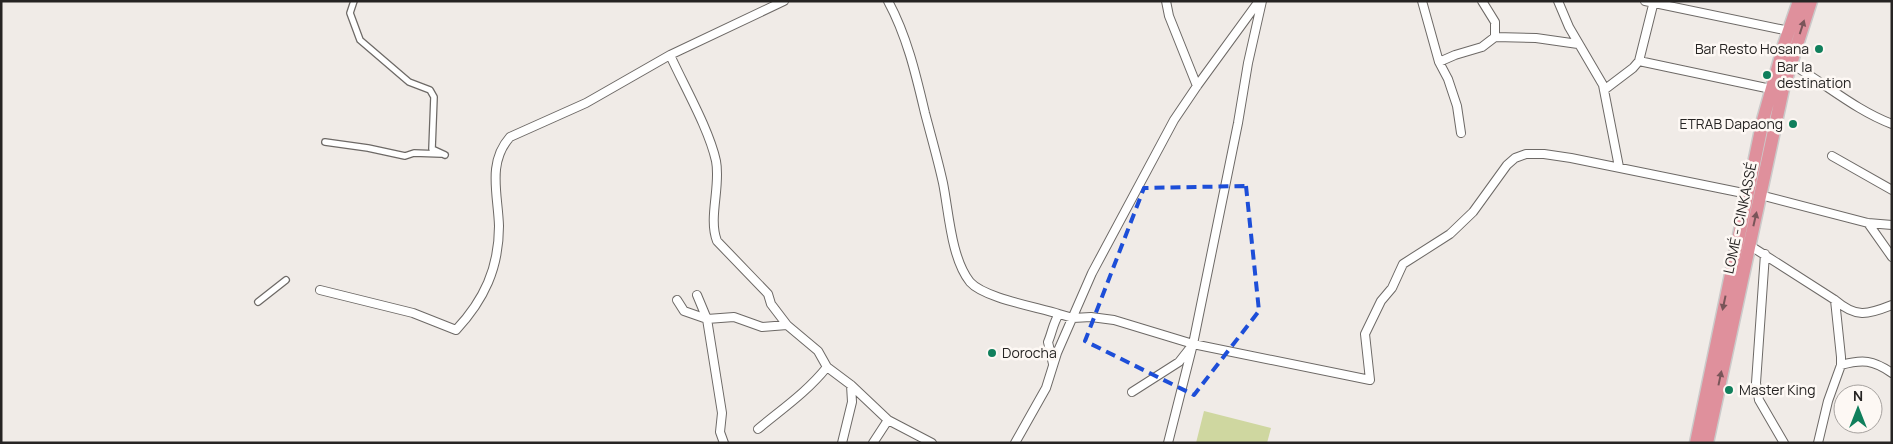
<svg xmlns="http://www.w3.org/2000/svg" width="1893" height="444" font-family="Manrope,sans-serif">
<style>
.pitch{fill:#cfd7a0}
.lines{fill:none;stroke-linecap:round;stroke-linejoin:round}
.pedestrian-casing{stroke:#6d6966;stroke-width:8}
.minor-casing{stroke:#6d6966;stroke-width:10}
.trunk-casing{stroke:#cbcaca;stroke-width:15}
.pedestrian{stroke:#fff;stroke-width:5.5}
.minor{stroke:#fff;stroke-width:8}
.trunk{stroke:#df909c;stroke-width:12}
.oneway{fill:#795559}
.marked{fill:none;stroke:#1d4ed8;stroke-width:4;stroke-dasharray:10 6;stroke-linejoin:round}
.poi-dot{fill:#107f5c;stroke:#fdf8f4;stroke-width:2}
.labels{text-anchor:middle;stroke-width:5;stroke-linejoin:round;paint-order:stroke}
.poi-label{font-size:14px;fill:#262423;stroke:#fdf8f4;text-anchor:start}
.street-label{font-size:14px;fill:#262423;stroke:#fdf8f4}
</style>
<rect width="100%" height="100%" fill="#f0ebe7"/>
<path class="pitch" d="M1204 411 1271 428 1267 443H1196Z"/>
<g class="lines">
<defs>
<path id="pedestrian" d="M354 1 350 13 360 40 409 82 430 90 434 97 432 149 445 155
M325 142 368 148 405 156 414 153 441 154
M258 302 286 280"/>
<path id="minor" d="M888 1C907 36 916 75 925 113 931 136 938 160 943 183 949 213 951 258 970 282 984 298 1037 307 1059 314 1053 323 1052 333 1048 342L1053 364
M1166 1 1169 16 1197 86
M1262 1 1248 63 1238 123 1193 344 1370 380 1365 334 1381 301 1392 288 1403 264 1450 234 1473 212 1507 165 1515 158 1526 154H1544L1571 158 1748 194
M1422 1 1439 62 1448 79 1457 106 1461 133
M1482 1 1495 22V37
M1558 1 1569 27 1603 85 1619 167
M1645 1 1789 31
M670 55C684 86 709 129 716 161 721 186 708 218 717 241L768 294 771 304 787 325 818 351 827 367 851 385 888 420 932 443
M1639 61 1654 1
M1439 62 1455 55 1482 47 1495 37 1536 38 1578 44
M1791 64C1825 83 1855 110 1892 124
M1604 90 1633 68 1639 61 1771 89
M1832 156 1892 190
M1760 195 1868 223 1892 225
M1868 223 1892 257
M1749 245 1835 300 1841 357V365L1828 401 1818 443
M1765 254 1756 383 1759 400 1784 443
M320 290 413 313 456 330C484 300 499 268 499 226 498 194 487 163 510 137L586 103 670 55 784 1
M697 295 707 319 722 413 720 432 724 443
M677 300 684 311 707 319 734 317 762 327 787 325
M1835 300C1856 318 1867 315 1892 305
M1059 314 1073 318 1091 317 1114 320 1193 344 1168 443
M1841 365C1863 359 1873 360 1892 373
M1132 392 1179 362 1190 348
M758 429C782 409 807 392 827 367
M842 443 852 402 851 385
M873 443 888 420
M1015 443 1046 388 1057 353 1092 273 1174 120 1197 86 1259 1"/>
<path id="trunk" d="M1696 443 1763 120 1784 45 1799 1
M1707 443 1783 89 1811 1"/>
</defs>
<use href="#pedestrian" class="pedestrian-casing"/>
<use href="#minor" class="minor-casing"/>
<use href="#trunk" class="trunk-casing"/>
<use href="#pedestrian" class="pedestrian"/>
<use href="#minor" class="minor"/>
<use href="#trunk" class="trunk"/>
</g>
<defs><path id="oneway-solid" d="M-6-.8H1V-3.2L6.5 0L1 3.2V.8H-6Z" transform="scale(1.25)"/></defs>
<g class="oneway">
<use href="#oneway-solid" transform="translate(1802 27) rotate(-72)"/>
<use href="#oneway-solid" transform="translate(1755 219) rotate(-77)"/>
<use href="#oneway-solid" transform="translate(1724 303) rotate(102)"/>
<use href="#oneway-solid" transform="translate(1720 378) rotate(-78)"/>
</g>
<path class="marked" d="M1246 186 1259 311 1194 395 1085 341 1144 188Z"/>
<g class="poi-dot">
<circle cx="1819" cy="49" r="5"/>
<circle cx="1767" cy="75" r="5"/>
<circle cx="1793" cy="124" r="5"/>
<circle cx="992" cy="353" r="5"/>
<circle cx="1729" cy="390" r="5"/>
</g>
<g class="labels">
<g class="poi-label">
<text x="1809" y="54" text-anchor="end">Bar Resto Hosana</text>
<text x="1777" y="72">Bar la<tspan x="1777" dy="16">destination</tspan></text>
<text x="1783" y="129" text-anchor="end">ETRAB Dapaong</text>
<text x="1002" y="358">Dorocha</text>
<text x="1739" y="395">Master King</text>
</g>
<g class="street-label">
<text transform="translate(1740 218) rotate(-78)" y="5">LOMÉ - CINKASSÉ</text>
</g>
</g>
<rect width="1893" height="444" fill="none" stroke="#262423" stroke-width="5"/>
<g transform="translate(1858 409)"><circle r="24" fill="#fdf8f4" stroke="#a7a3a0"/>
<path d="M0-4L9 19L0 12L-9 19Z" fill="#107f5c"/>
<text y="-8" font-size="14" font-weight="bold" text-anchor="middle" fill="#262423">N</text>
</g>
</svg>
